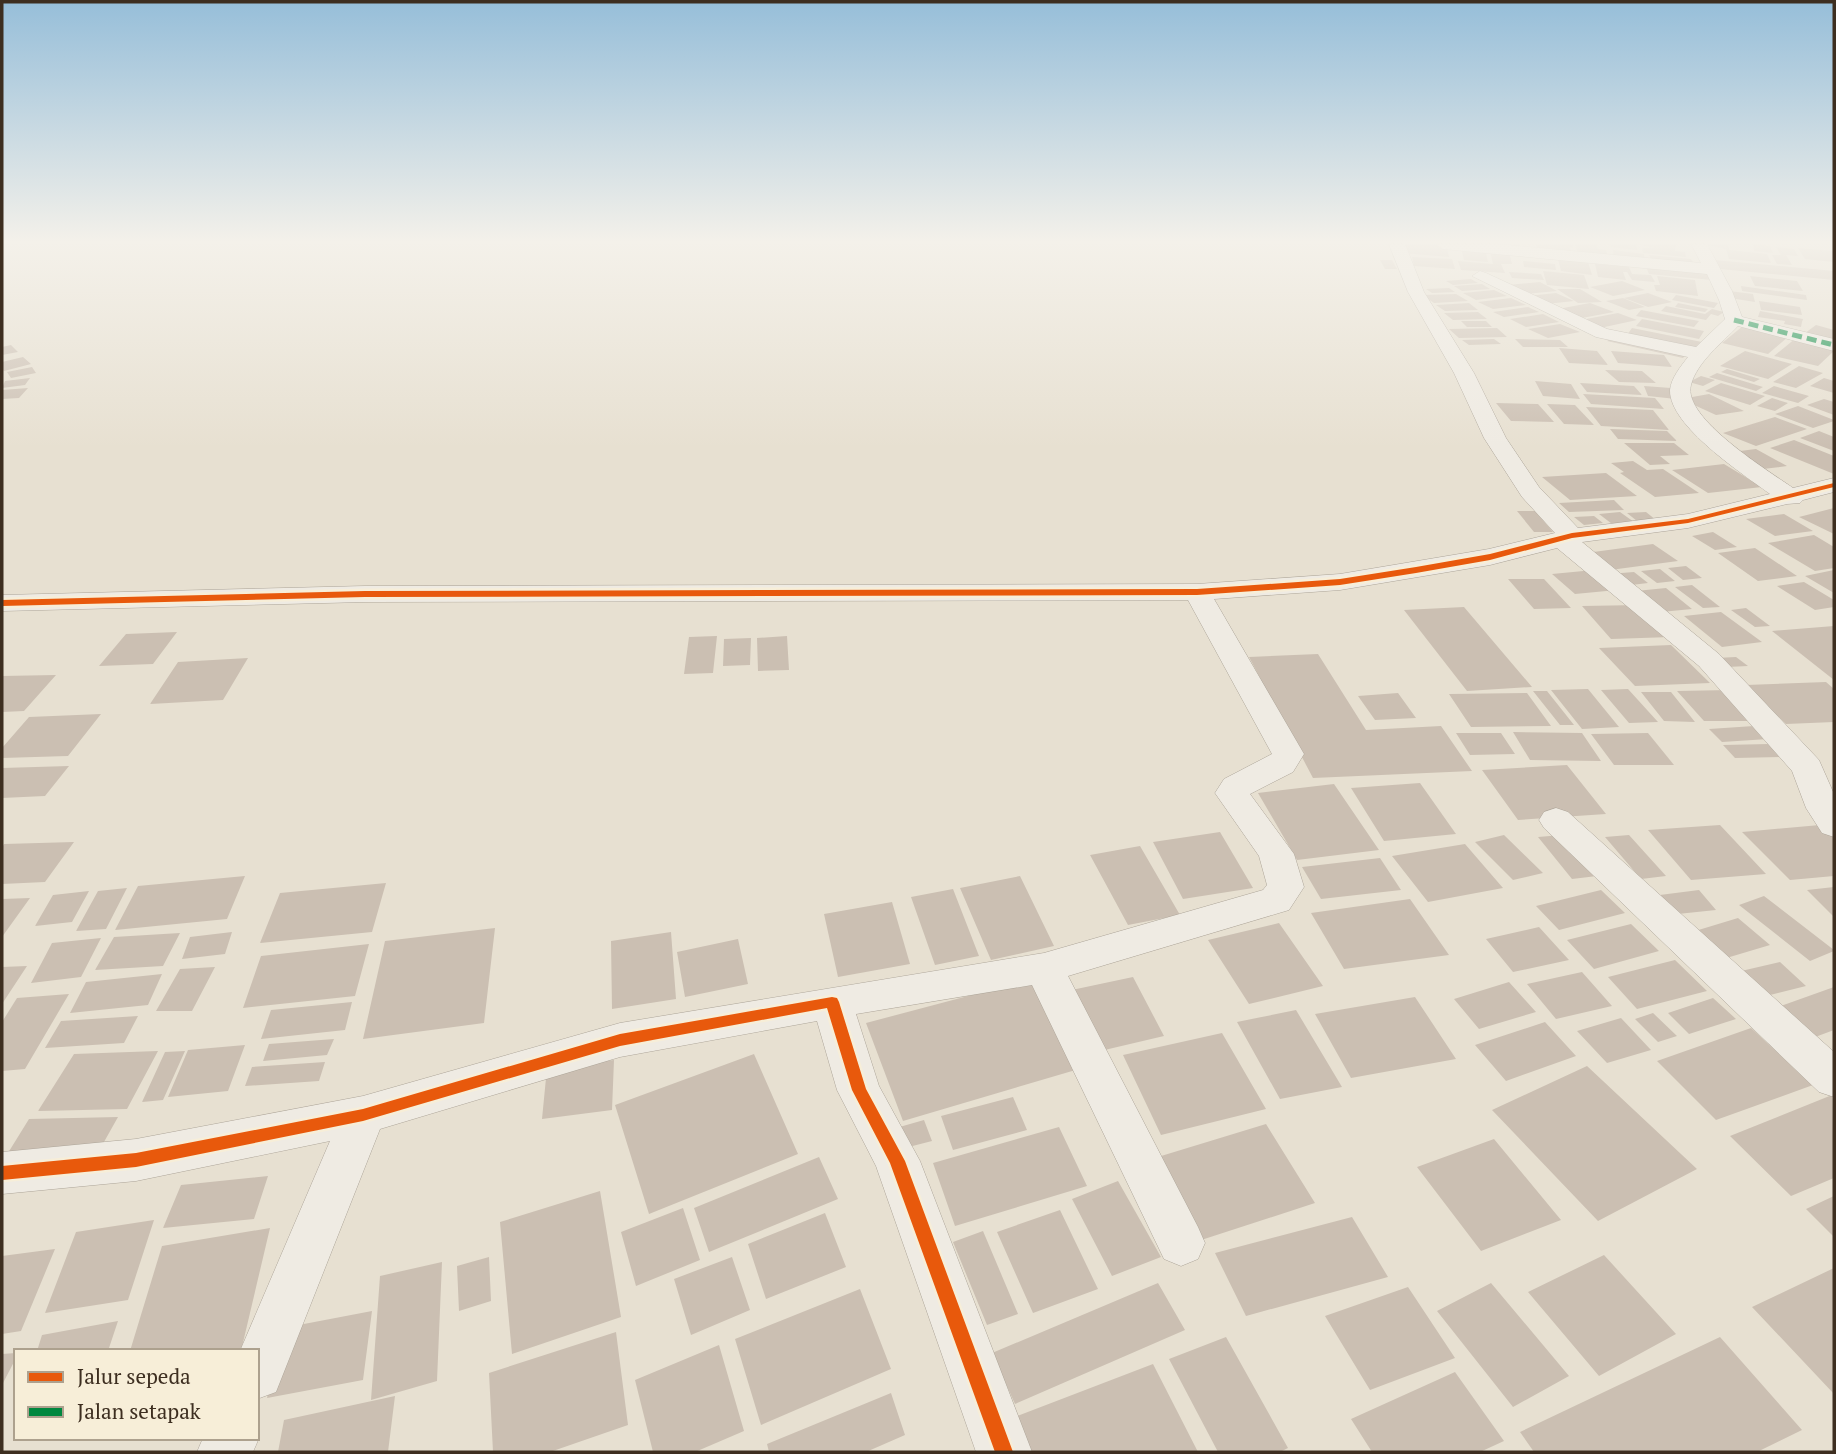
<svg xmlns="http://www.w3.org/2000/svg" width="1836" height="1454" font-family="'PT Serif',serif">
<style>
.building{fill:#cbbfb2}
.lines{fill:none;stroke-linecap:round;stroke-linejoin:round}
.street-casing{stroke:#ada599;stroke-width:1}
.street{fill:#efebe3;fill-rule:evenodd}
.quiet{stroke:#00873e;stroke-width:5;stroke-dasharray:10 5;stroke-linecap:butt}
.cycleway-casing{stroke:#f7eed8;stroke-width:5}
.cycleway{fill:#e8590c;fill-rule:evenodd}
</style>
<rect width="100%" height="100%" fill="#e7e0d1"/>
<path class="building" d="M1401 244 1446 245 1449 257 1402 253Z
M1573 244V248L1570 247 1572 255 1537 252 1536 245Z
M1575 244H1596L1598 249 1606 250 1609 260 1588 262 1592 275 1561 271 1557 255 1579 257Z
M1610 244H1636L1637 250 1611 247Z
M1638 244H1676L1675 251 1685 252 1686 257 1643 253 1642 248H1653Z
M1703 244H1728L1729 250 1767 254 1771 263 1729 259 1726 249Z
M1753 244 1770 246 1773 253 1754 251Z
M1461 247 1485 249 1488 262 1464 260Z
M1776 247 1794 249 1798 256 1786 255 1792 265 1777 264 1772 255H1781Z
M1798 248 1833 251 1834 262 1805 259Z
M1613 250 1644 254 1645 263 1614 259Z
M1490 251 1509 252 1512 264H1501L1505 273 1461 270 1458 261 1493 264Z
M1649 255 1691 259 1696 267 1653 263Z
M1412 257 1452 259 1455 269 1414 266Z
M1380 260H1392L1397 269H1385Z
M1714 260 1834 271V280L1720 269Z
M1523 261 1555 264 1556 270 1524 267Z
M1595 264 1629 267 1632 274 1651 275 1655 282 1632 280 1627 272H1623L1626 280 1598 277Z
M1645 264 1706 270 1712 280 1649 274Z
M1543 271 1584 275 1589 289 1547 285Z
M1509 272 1541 274 1544 280 1512 278Z
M1657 276 1695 280 1698 296 1656 291 1654 285H1660Z
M1750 276 1797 281 1803 291 1755 286Z
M1471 279 1478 283 1453 285 1446 281Z
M1622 281 1645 290 1613 296 1590 287Z
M1540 282 1557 291 1525 294 1508 285Z
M1482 284 1490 289 1462 291 1454 286Z
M1741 286 1806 295 1807 300 1742 291Z
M1449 288 1455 292 1432 293 1426 289Z
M1557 289H1580L1602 302 1578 303Z
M1494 290 1507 296 1476 300 1463 293Z
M1729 291 1753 294 1755 302 1730 298Z
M1556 293 1574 301 1546 304 1528 296Z
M1648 293 1672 302 1648 307 1624 298Z
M1456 294 1468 301 1434 303 1422 295Z
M1676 295 1718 303 1714 308 1672 300Z
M1511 298 1526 305 1493 309 1478 302Z
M1623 298 1645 307 1629 310 1606 301Z
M1759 301 1800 307 1802 315 1761 310Z
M1469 303 1478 310 1445 311 1436 305Z
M1590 303 1614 312 1582 318 1558 309Z
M1678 303 1708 309 1705 312 1675 307Z
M1666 306 1705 314 1712 309 1724 312 1718 316 1711 314 1706 320 1661 311Z
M1528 307 1539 312 1504 317 1493 312Z
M1641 310 1699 321 1694 327 1636 316Z
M1760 311 1803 319 1802 322 1801 327 1784 324 1785 321 1758 317Z
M1478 312 1487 319 1453 320 1444 313Z
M1618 313 1637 320 1600 328 1581 320Z
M1543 314 1559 322 1526 327 1510 319Z
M1642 319 1704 331 1699 339 1636 326Z
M1461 321H1486L1492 327H1467Z
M1560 324 1580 332 1548 338 1528 329Z
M1816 325 1834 330V344L1801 336Z
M1743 326 1789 336 1768 354 1722 343Z
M1497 328 1507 337 1459 338 1449 329Z
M1632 328 1702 342 1698 350 1627 335Z
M1614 335 1689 351 1683 358 1607 341Z
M1796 338 1834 346V351L1818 366 1774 356Z
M1494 339 1501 344 1469 345 1462 340Z
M1515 339 1560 340 1568 347H1523Z
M11 345 18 352 2 355V347Z
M1559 348 1597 351 1608 365 1569 363Z
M1611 351 1664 355 1672 367 1618 363Z
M1745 351 1792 364 1768 379 1720 366Z
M23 357 31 364 4 371 2 369V362Z
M1799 366 1823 373 1796 388 1773 382Z
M32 367 36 373 11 378 7 372Z
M1727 369 1760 379 1754 382 1721 372Z
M1605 370 1642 371 1656 383 1619 382Z
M1717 373 1763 387 1756 391 1709 377Z
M1701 376 1715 380 1703 386 1689 382Z
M30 378 25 385 2 388 5 381Z
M1824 378 1834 381V393L1810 386Z
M1535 381 1571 384 1580 399 1543 396Z
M1580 383 1634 386 1642 395 1587 392Z
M1721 383 1765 396 1750 405 1705 391Z
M1644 386 1671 388 1676 399 1648 396Z
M1774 386 1809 396 1798 403 1762 393Z
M28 388 19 398 2 399V390Z
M1583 394 1655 398 1664 409 1591 404Z
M1709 394 1744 411 1716 415 1681 399Z
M1772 398 1788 403 1775 411 1757 406Z
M1824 399 1834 402V415L1807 405Z
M1496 403 1538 404 1554 422 1511 421Z
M1547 404 1575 405 1594 425 1564 424Z
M1798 406 1834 420V421L1813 428 1775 414Z
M1586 407 1653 410 1669 430 1601 426Z
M1775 417 1807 429 1756 446 1723 433Z
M1610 429 1667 431 1677 441 1618 439Z
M1819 431 1834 437V451L1800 438Z
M1794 440 1834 456V474L1770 448Z
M1624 443H1674L1689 455 1660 456 1670 464 1650 465Z
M1756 449 1787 466 1763 469 1732 452Z
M1633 461 1647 470 1663 469 1699 493 1655 497 1620 473 1624 472 1611 463Z
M1724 464 1762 487 1708 493 1672 470Z
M1606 473 1637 496 1570 500 1542 477Z
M1614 500 1624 510 1569 512 1559 503Z
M1834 508V534L1799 517Z
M1517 511H1535L1553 532H1534Z
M1620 512 1641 527 1620 530 1599 514Z
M1646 512 1656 520 1637 521 1627 513Z
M1784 514 1813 531 1775 536 1746 519Z
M1594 516 1603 523 1584 525 1574 517Z
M1713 532 1737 547 1715 550 1692 536Z
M1814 535 1834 547V568L1815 571 1768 543Z
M1653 544 1678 561 1610 570 1586 553Z
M1755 548 1797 576 1758 581 1718 553Z
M1686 566 1702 578 1683 580 1668 568Z
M1660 569 1675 581 1657 583 1641 571Z
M1594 570 1617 590 1575 594 1552 574Z
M1834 570V593L1805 576Z
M1634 572 1648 583 1623 586 1609 574Z
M1508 579H1544L1571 608 1534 609Z
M1804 582 1834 600V607L1815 610 1777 586Z
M1692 585 1720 607 1703 608 1675 587Z
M1666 588 1692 609 1661 612 1636 591Z
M1640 605 1671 637 1611 639 1582 606Z
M1464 607 1532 687 1467 691 1404 610Z
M1746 608 1770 626 1755 627 1731 610Z
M1721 612 1762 642 1722 647 1684 616Z
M1834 626V680L1772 631Z
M177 632 153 664 99 666 126 634Z
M717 636 713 673 684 674 689 637Z
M787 636 789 670 758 671 757 638Z
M751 638 750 665 723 666 724 639Z
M1671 645 1710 683 1635 686 1599 648Z
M1318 654 1366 730 1441 726 1472 771 1313 778 1249 657Z
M1736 657 1748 666 1727 667 1716 658Z
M248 658 223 700 150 704 178 662Z
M56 675 24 711 2 712V676Z
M1826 682 1834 689V722L1786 724 1746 685Z
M1588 689 1619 727 1582 729 1551 690Z
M1628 689 1658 722 1629 723 1601 690Z
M1730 690 1759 721H1704L1677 691Z
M1533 691H1547L1574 725H1560Z
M1641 692H1671L1695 722 1664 721Z
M1398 693 1416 718 1375 720 1358 696Z
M1527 693 1551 726 1471 727 1449 694Z
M101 714 68 756 2 758V748L29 717Z
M1754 726 1768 739 1722 742 1709 729Z
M1513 732 1582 733 1601 761 1530 760Z
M1456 733H1501L1515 754 1470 755Z
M1648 733 1674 765H1614L1591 734Z
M1769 744 1781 757 1735 758 1723 745Z
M1567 765 1606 814 1518 820 1482 770Z
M69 766 45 796 2 798V768Z
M1420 783 1456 834 1384 841 1351 788Z
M1334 784 1379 850 1297 860 1258 793Z
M1720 825 1766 874 1691 880 1648 830Z
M1820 825 1834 838V876L1790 880 1742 832Z
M1220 832 1253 888 1183 899 1153 842Z
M1504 835 1543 873 1513 880 1475 842Z
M1562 835 1597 876 1572 879 1538 837Z
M1629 835 1666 876 1641 879 1605 837Z
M74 842 45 882 2 884V848L4 844Z
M1465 844 1503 888 1428 902 1392 856Z
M1140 846 1180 915 1128 925 1090 855Z
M1380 858 1401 890 1321 899 1302 867Z
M245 876 227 919 115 930 138 886Z
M1020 876 1054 946 991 960 960 888Z
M386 883 372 932 260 943 280 893Z
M1834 887V917L1807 890Z
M127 888 106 929 76 931 98 891Z
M953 889 979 956 935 965 911 897Z
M1601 890 1625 913 1559 930 1536 906Z
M1699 890 1716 910 1668 915 1652 896Z
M89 891 72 922 35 926 53 895Z
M1764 896 1834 950V951L1810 961 1739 905Z
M30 898 2 937V899Z
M1410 899 1449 955 1344 969 1311 913Z
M892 902 910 964 838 977 824 914Z
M1738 918 1770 945 1713 962 1682 935Z
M1279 923 1323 986 1249 1004 1208 940Z
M1631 924 1659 951 1594 969 1567 940Z
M1539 927 1569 960 1513 972 1486 939Z
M495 928 484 1023 363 1039 385 941Z
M232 932 225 954 182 959 190 937Z
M671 932 676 999 612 1009 611 941Z
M180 933 163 966 95 970 114 937Z
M101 938 81 977 31 983 52 943Z
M738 939 748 984 685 997 677 952Z
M369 944 355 996 243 1008 261 956Z
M1675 960 1707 991 1637 1009 1608 977Z
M1780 962 1806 986 1750 1000 1724 975Z
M27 966 2 1004V967Z
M215 967 192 1011H156L180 969Z
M1582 972 1612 1006 1556 1019 1527 984Z
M162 974 148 1005 70 1013 86 982Z
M1133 977 1164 1036 1096 1052 1067 991Z
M1032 979 1079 1069 903 1121 866 1023Z
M1509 982 1536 1012 1479 1029 1454 999Z
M1834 987V1030L1799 1043 1764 1012Z
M69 994 25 1069 2 1071V1022L17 998Z
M1415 997 1456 1059 1351 1078 1315 1014Z
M1713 998 1736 1019 1689 1034 1668 1013Z
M352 1002 345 1030 261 1039 271 1010Z
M1296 1010 1342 1087 1280 1099 1237 1022Z
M1653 1013 1677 1036 1658 1042 1635 1019Z
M138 1016 124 1043 45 1048 61 1021Z
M1621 1018 1651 1050 1607 1063 1577 1031Z
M1545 1022 1576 1056 1506 1081 1475 1045Z
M1751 1028 1813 1085 1716 1120 1657 1061Z
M1222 1033 1266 1109 1161 1135 1123 1055Z
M334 1039 327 1055 263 1061 269 1044Z
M245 1045 228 1091 168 1097 188 1050Z
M158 1051 127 1109 38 1111 74 1054Z
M185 1051 163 1100 142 1102 165 1052Z
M754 1054 798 1154 649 1214 615 1105Z
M614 1060 612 1110 542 1119 547 1068Z
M325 1062 319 1081 245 1086 252 1067Z
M1587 1066 1697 1169 1598 1221 1492 1110Z
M1832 1095 1834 1178 1791 1196 1730 1136Z
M1013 1097 1027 1130 953 1150 941 1116Z
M118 1117 95 1158 3 1161 29 1119Z
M924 1120 932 1141 897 1150 889 1130Z
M1266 1124 1315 1203 1192 1243 1148 1160Z
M1059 1127 1087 1186 955 1226 933 1163Z
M1494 1139 1561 1220 1481 1251 1417 1167Z
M819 1157 838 1199 709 1252 694 1208Z
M268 1176 254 1219 163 1228 181 1185Z
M1118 1181 1161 1257 1112 1276 1072 1199Z
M600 1191 621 1317 512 1354 500 1222Z
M1834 1196V1237L1806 1209Z
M683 1208 700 1260 636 1286 621 1232Z
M1060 1210 1098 1289 1033 1313 997 1232Z
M825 1213 846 1267 766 1299 748 1244Z
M1352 1217 1388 1277 1246 1316 1215 1253Z
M154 1220 128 1300 45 1313 76 1232Z
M270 1228 241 1351H130L162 1246Z
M983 1231 1018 1314 987 1325 953 1242Z
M55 1249 21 1331 2 1334V1256Z
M1604 1255 1676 1334 1599 1376 1528 1292Z
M489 1257 491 1301 459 1311 457 1266Z
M732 1257 750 1310 691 1335 674 1279Z
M442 1262 437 1381 371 1400 380 1276Z
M1834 1268V1394L1752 1307Z
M1158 1283 1185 1330 1015 1404 992 1353Z
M1491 1283 1569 1376 1513 1407 1437 1311Z
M1408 1287 1455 1358 1370 1390 1325 1316Z
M860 1289 891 1369 761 1425 735 1339Z
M372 1311 363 1380 267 1398 283 1328Z
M118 1321 108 1351H37L42 1335Z
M616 1332 628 1425 550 1452H493L489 1373Z
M1226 1337 1288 1448 1280 1452H1218L1169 1359Z
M1720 1337 1802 1430 1757 1452H1534L1520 1432Z
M719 1345 744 1431 695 1452H653L635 1380Z
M16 1353V1358L2 1385V1354Z
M1153 1364 1198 1452H1026L1012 1418Z
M1455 1372 1504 1441 1480 1452H1372L1351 1419Z
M891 1393 905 1435 866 1452H769L767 1444Z
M395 1396 388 1452H278L284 1420Z"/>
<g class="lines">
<defs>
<path id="street" d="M1389 244H1405L1424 292 1474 373 1506 438 1539 487 1578 528 1688 514 1770 494C1743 474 1669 426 1670 390 1671 378 1681 366 1688 357L1596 337 1472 276 1480 271 1486 273 1607 329 1696 347 1725 319 1719 300 1707 274 1443 249 1436 244H1496L1701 263 1691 244H1707L1732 291 1742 317 1834 339V351L1738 326C1722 343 1697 362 1691 385 1682 418 1769 471 1793 488L1834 478V492L1803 500 1800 503 1787 504 1688 528 1582 542 1719 654 1819 760 1834 794V837L1822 833 1806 808 1792 771 1699 666 1557 548 1490 565 1340 590 1214 599 1304 754 1293 772 1250 794 1294 854 1304 887 1289 910 1068 976 1198 1227 1205 1243 1198 1259 1181 1266 1164 1259 1032 985 856 1014 879 1086 920 1161 1032 1452H976L876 1166 837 1090 817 1021 620 1057 380 1129 276 1392 257 1399V1351H240L330 1141 136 1181 2 1194V1152L136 1139 363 1096 620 1023 1044 953 1263 890 1267 885 1259 856 1215 793 1224 779 1272 754 1188 600 365 602 2 611V595L365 586 1197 584 1340 574 1489 549 1555 533 1522 497 1484 438 1454 373 1408 292Z
M1556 808 1568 812 1834 1052V1097L1819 1092 1544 828 1539 820 1544 812Z
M257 1435 259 1438 253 1452H197L203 1438H257Z"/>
</defs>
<use href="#street" class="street-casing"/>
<use href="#street" class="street"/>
<path class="quiet" d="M1734 320 1834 345"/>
<defs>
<path id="cycleway" d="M1834 483V487L1688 523 1572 538 1490 560 1416 573 1340 585 1197 595 365 597 2 606V600L365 591 1197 589 1340 579 1416 567 1490 554 1572 533 1688 519Z
M832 997 837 998 839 1002 866 1089 905 1161 1013 1452H995L890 1163 852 1090 827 1008 620 1046 363 1121 136 1167 2 1180V1166L136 1153 363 1109 620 1034Z"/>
</defs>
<use href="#cycleway" class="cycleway-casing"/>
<use href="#cycleway" class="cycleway"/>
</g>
<linearGradient id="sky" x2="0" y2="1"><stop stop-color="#96bed9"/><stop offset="0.54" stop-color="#f4f1ea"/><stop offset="1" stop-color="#f4f1ea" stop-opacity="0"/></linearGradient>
<rect width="1836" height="448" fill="url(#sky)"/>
<rect width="1836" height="1454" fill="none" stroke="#3d2e20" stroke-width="7"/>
<rect x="14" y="1349" width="245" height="91" fill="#f7eed8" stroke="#ada18e" stroke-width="2"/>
<rect x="28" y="1372" width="35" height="10" fill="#e8590c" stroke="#ada18e" stroke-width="2"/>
<text x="77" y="1384" font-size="21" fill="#3d2e20">Jalur sepeda</text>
<rect x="28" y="1407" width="35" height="10" fill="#00873e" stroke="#ada18e" stroke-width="2"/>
<text x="77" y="1419" font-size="21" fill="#3d2e20">Jalan setapak</text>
</svg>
